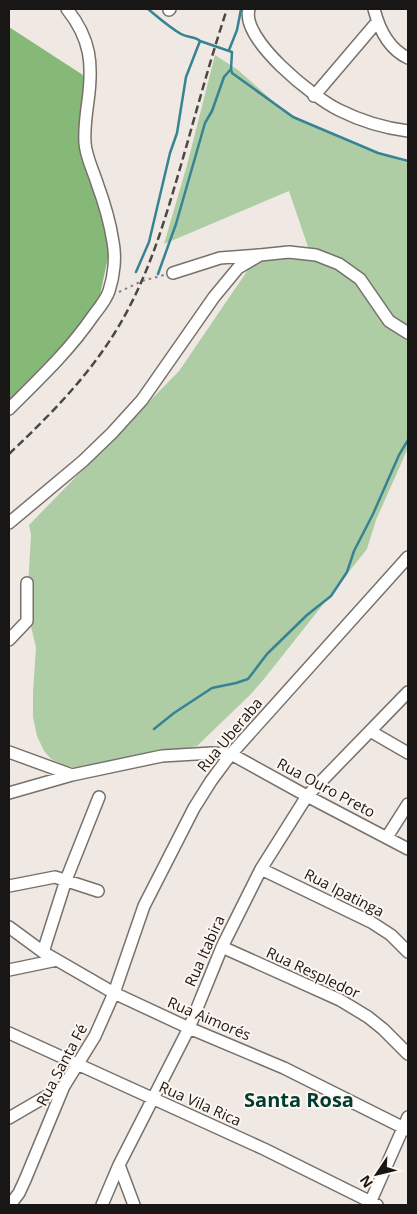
<svg xmlns="http://www.w3.org/2000/svg" width="417" height="1214" font-family="'Open Sans',sans-serif">
<style>
.green{fill:#aecda5}
.forest{fill:#86b878}
.lines{fill:none;stroke-linecap:round;stroke-linejoin:round}
.stream{stroke:#368393;stroke-width:2.5}
.minor-casing{stroke:#77716c;stroke-width:14}
.path{stroke:#84807c;stroke-width:2;stroke-dasharray:2.5 4;stroke-linecap:butt}
.minor{stroke:#fff;stroke-width:11}
.rail{stroke:#4a4744;stroke-width:2.5;stroke-dasharray:8 4;stroke-linecap:butt}
.labels{text-anchor:middle;stroke-width:4;stroke-linejoin:round;paint-order:stroke}
.street-label{font-size:15px;fill:#191715;stroke:#fef6f1}
.district-label{font-size:20px;font-weight:bold;fill:#003c32;stroke:#fef6f1}
</style>
<rect width="100%" height="100%" fill="#f0e9e3"/>
<path class="green" d="M215 55 238 70 276 104 303 122 365 149 408 163V448L376 520 367 549 264 679 250 695 197 746 82 770 64 765 51 759 44 751 37 736 33 717V691L36 648 30 622 28 587 31 535 29 525 179 371 256 258 274 252 308 247 289 191 164 244 187 165Z"/>
<path class="forest" d="M9 27 86 77 84 107 98 195 110 248 94 323 83 341 64 362 9 407Z"/>
<g class="lines">
<path class="stream" d="M148 9C159 18 169 27 181 34 188 38 195 36 200 41L232 52 231 69 224 77 212 111 205 123 176 224 158 274
M229 50 237 30 241 9
M231 69 232 73 293 117 378 153 408 161
M136 272 149 242 170 153 177 133 186 77 200 41
M154 729 174 713 212 688 236 683 248 679 267 654 307 615 331 596 347 572 354 551 373 514 399 455 408 440"/>
<defs>
<path id="minor" d="M249 9C240 39 314 98 339 110 361 121 384 128 408 131
M374 9C379 29 389 49 408 58
M169 10 170 9
M314 96 377 22
M173 273 220 258 259 255
M9 409C39 379 69 351 93 316 99 308 106 300 109 291 114 276 116 257 113 242 110 222 104 202 97 183 93 170 86 157 85 143 84 129 86 115 88 101 93 64 91 39 67 9
M9 523 83 461 112 433 142 400 214 297 238 268 260 255 289 252 316 255 339 264 360 279 389 321 408 333
M9 640 27 621V583
M370 731 408 753
M9 752 72 775
M9 793 72 775 162 756 212 753 231 754 307 796 408 849
M387 837 408 804
M261 869 371 922 391 935 408 952
M9 886 55 877 98 891
M9 927 43 952 114 993 189 1028 284 1068 408 1130
M222 947 340 1000 368 1017 383 1029 408 1054
M43 952 66 880 99 797
M9 970 57 960
M9 1033 264 1149 377 1205
M9 1118 64 1086
M119 1165 134 1205
M10 1205 19 1193 25 1180 64 1086 95 1036 114 993 144 906 194 808 211 781 231 754 408 557
M102 1205 119 1165 189 1028 222 947 261 869 307 796 408 692
M369 1205 408 1117"/>
</defs>
<use href="#minor" class="minor-casing"/>
<path class="path" d="M119 292 142 281 164 275"/>
<use href="#minor" class="minor"/>
<path class="rail" d="M9 454C48 417 85 380 114 334 148 279 163 226 181 165 196 113 210 60 227 9"/>
</g>
<g class="labels">
<g class="street-label">
<text transform="translate(230 735) rotate(-50)" y="5">Rua Uberaba</text>
<text transform="translate(326 788) rotate(28)" y="5">Rua Ouro Preto</text>
<text transform="translate(344 893) rotate(27)" y="5">Rua Ipatinga</text>
<text transform="translate(205 951) rotate(-66)" y="5">Rua Itabira</text>
<text transform="translate(313 973) rotate(25)" y="5">Rua Respledor</text>
<text transform="translate(209 1019) rotate(23)" y="5">Rua Aimorés</text>
<text transform="translate(62 1065) rotate(-62)" y="5">Rua Santa Fé</text>
<text transform="translate(200 1104) rotate(24)" y="5">Rua Vila Rica</text>
</g>
<g class="district-label">
<text x="299" y="1107">Santa Rosa</text>
</g>
</g>
<rect width="417" height="1214" fill="none" stroke="#191715" stroke-width="20"/>
<g transform="translate(377 1174) rotate(235)" stroke="#fef6f1" stroke-width="4" paint-order="stroke">
<path d="M0-4L9 19L0 12L-9 19Z" fill="#191715"/>
<text y="-8" font-size="14" font-weight="bold" text-anchor="middle" fill="#191715">N</text>
</g>
</svg>
